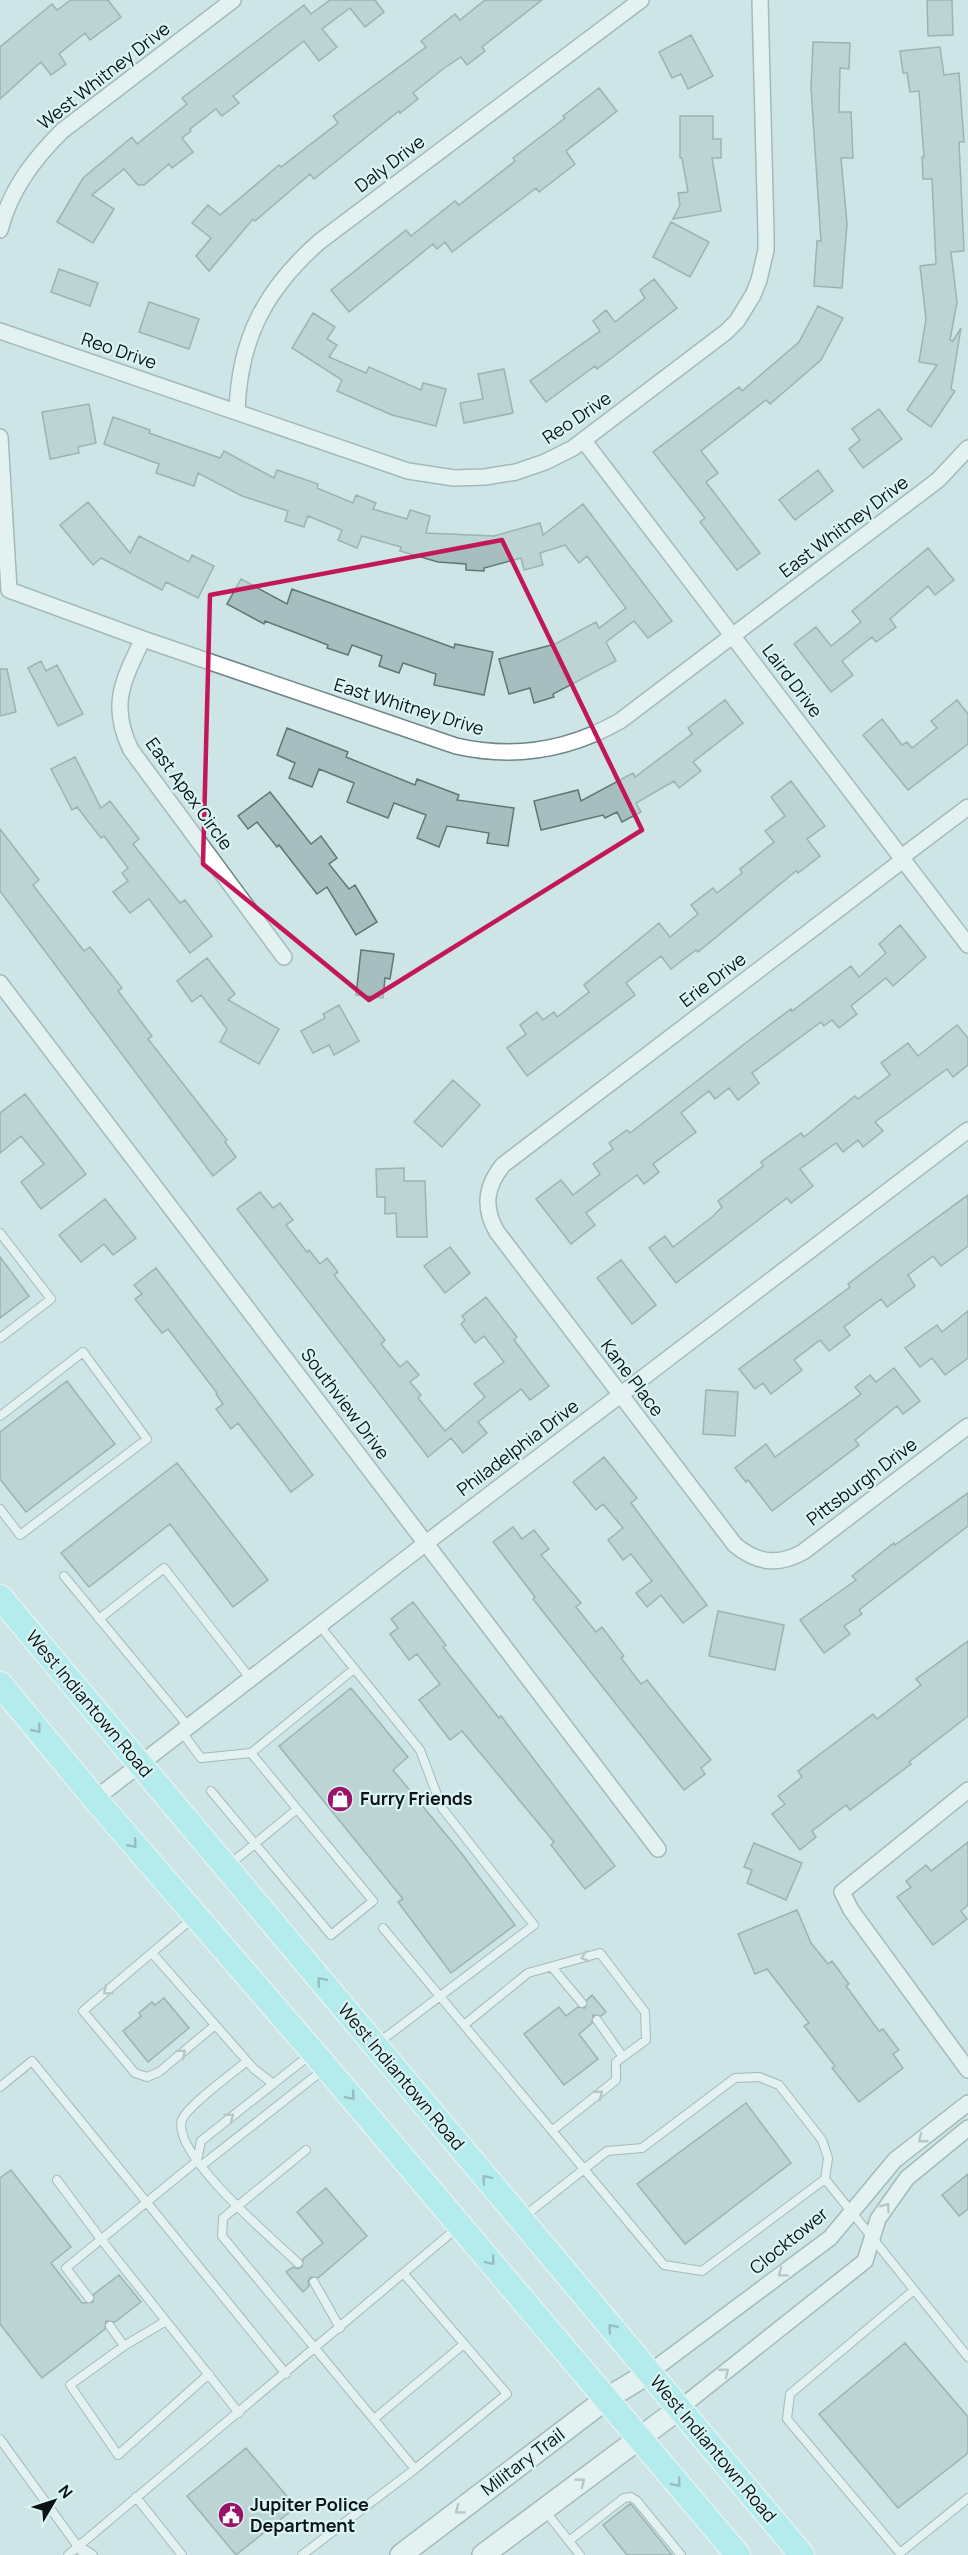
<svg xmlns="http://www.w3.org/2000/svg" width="968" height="2555" font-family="Manrope,sans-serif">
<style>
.building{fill:#a6bebf;stroke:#617677;stroke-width:1.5}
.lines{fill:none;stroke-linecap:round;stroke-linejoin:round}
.lane-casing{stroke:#708687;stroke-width:10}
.street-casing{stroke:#708687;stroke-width:18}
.secondary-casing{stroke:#708687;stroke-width:24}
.primary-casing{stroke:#fff;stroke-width:27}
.lane{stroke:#fff;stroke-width:8}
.street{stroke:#fff;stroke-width:15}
.secondary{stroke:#fff;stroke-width:21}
.primary{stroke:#95f1f5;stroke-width:24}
.oneway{stroke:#578d90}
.oneway2{stroke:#9da1a1}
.marked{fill:none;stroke:#c2185b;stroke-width:4.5;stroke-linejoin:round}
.labels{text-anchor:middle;stroke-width:4.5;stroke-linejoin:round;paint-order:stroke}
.street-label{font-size:18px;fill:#0b1314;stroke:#daf3f4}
.poi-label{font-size:18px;font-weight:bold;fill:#0b1314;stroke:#daf3f4;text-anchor:start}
</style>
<rect width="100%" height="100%" fill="#cde5e6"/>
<path class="building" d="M71 0H108L121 17 90 40 85 33 59 54 66 64 51 75 41 62 0 99V47L52 4 57 10Z
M330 0H375L384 12 365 27 350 8 322 29 337 47 319 61 304 41 233 96 239 103 222 116 216 109 190 129 191 131 182 138 193 152 172 168 169 164 144 185H138L124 169 92 195 114 209 93 243 57 222 83 178 132 137 137 144 187 104 182 98 304 5 311 14Z
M485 0H542L482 47 485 51 467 65 461 57 443 69 413 93 418 99 400 113 399 111 314 179 310 174 255 221 253 219 209 271 196 256 211 238 192 223 208 205 220 215 279 165 281 167 338 123 333 116 426 47 421 41 455 14 460 20Z
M927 0H952L953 35 928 36Z
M691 35 713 76 688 89 681 74 672 78 659 52Z
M813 42 850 43 849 69 840 68 839 112H851L853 158H841L847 224 842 288 814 286 817 241H821L811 88Z
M940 47 944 75 959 73 964 142H959L964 251 951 252 957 302 950 340 953 341 961 328 951 389 955 391 931 427 907 410 937 365 919 362 926 319 920 266 936 264 932 179H923L922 157H924L919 91 910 92 907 73H903L900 51Z
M599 88 617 111 566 151 575 164 539 192 536 188 452 252 445 242 437 249 433 244 349 312 331 290 406 230 411 236 455 201 459 205 515 161 513 158 565 118 563 116Z
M680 116H713V139H721V158H712L721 211 673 219 680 205 678 193 688 192 682 158H680Z
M671 222 709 242 690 277 653 257Z
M59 269 98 283 90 306 51 292Z
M654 279 677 308 597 369 595 366 546 402 530 381 600 331 593 321 606 310 615 322 645 298 640 290Z
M149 302 199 319 189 349 139 332Z
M818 306 843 318 821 360 770 404 766 400 701 451 718 473 706 482 760 553 737 570 700 522 705 518 653 452 739 387 742 391 799 342Z
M313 313 335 327 327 339 337 345 329 357 366 373 369 367 421 390 423 383 446 389 436 426 392 415 337 391 342 380 292 348Z
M504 369 513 413 464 423 460 403 483 399 478 374Z
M89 404 96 443 78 447 79 453 50 459 42 412Z
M879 409 902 439 863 468 849 449 860 440 852 429Z
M113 417 150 430 149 433 220 458 224 451 274 478 277 470 318 484 317 488 353 503 356 495 376 503 373 509 407 519 410 510 430 516 426 533 494 536 540 523 543 535 583 504 672 621 648 638 634 621 606 642 616 661 553 694 554 697 534 703 530 688 509 694 499 659 555 644 596 622 599 628 626 608 587 556 579 563 565 545 540 553 543 565 524 570 521 558 484 568V571L466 570V564L438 562 400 551 401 547 362 536 357 548 338 540 342 530 308 516 304 527 285 521 288 511 242 496 198 473 194 486 156 473 159 464 104 444Z
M818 470 833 491 795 520 779 500Z
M88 502 130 553 139 536 189 562 192 555 214 566 198 598 166 582 162 590 101 558 93 565 60 525Z
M928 548 954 580 935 595 928 586 890 619 896 627 876 642 872 637 842 661 853 675 831 692 794 644 816 627 831 646 861 622 852 611Z
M241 579 287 604 292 589 454 648 455 644 493 652 484 695 434 685 436 674 403 663 399 673 379 666 382 656 352 645 348 655 327 648 328 645 265 621 264 624 227 604Z
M41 661 46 671 57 665 83 714 58 726 28 668Z
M0 669H7L16 712 0 716Z
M725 700 743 723 693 762 701 771 679 788 674 781 636 803 641 812 622 822 617 812 605 818 603 815 541 830 534 801 578 790 581 801 633 773 635 777 692 734 688 728Z
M957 700 968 714V744L908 790 863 735 882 719 902 745 907 742 912 748 937 728 931 721Z
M287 728 348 752 346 757 415 785 417 779 459 795 457 800 514 808 508 846 487 843 489 833 447 826 439 847 417 838 426 815 394 803 388 818 347 802 354 783 319 769 312 787 289 778 295 763 277 755Z
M75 757 101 808 110 801 139 839 133 844 180 903 185 900 212 936 190 953 149 899 130 913 113 892 128 881 122 873 128 868 104 836 101 838 77 807 72 810 51 769Z
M791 781 825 826 807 839 820 856 798 873 796 871 698 952 696 950 671 969 661 956 626 983 635 995 527 1076 507 1048 526 1034 520 1025 537 1012 543 1020 554 1012 557 1017 589 992 584 985 659 923 670 937 698 914 691 905 713 888 717 893 742 873 740 869 774 842 765 831 785 816 771 797Z
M270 792 311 844 321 836 337 858 329 864 349 889 355 885 377 922 356 935 327 887 317 894 279 845 277 847 257 822 248 829 238 816Z
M0 829 39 880 33 885 84 951 90 947 122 988 118 991 152 1036 148 1039 227 1140 225 1142 236 1157 213 1176 0 891Z
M900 925 926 957 893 986 886 978 851 1006 857 1014 839 1028 832 1020 824 1026 821 1022 752 1073 759 1083 738 1100 729 1088 715 1099 709 1091 681 1113 696 1132 653 1164 659 1172 644 1184 637 1175 586 1213 595 1225 571 1244 536 1199 561 1180 573 1195 600 1174 593 1164 613 1149 609 1143 627 1130 630 1133 752 1038 791 1009 792 1011 851 966 859 977 886 953 879 944Z
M361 950 394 954 390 979 385 978 383 998 356 995Z
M207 958 235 994 228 1000 279 1029 259 1064 220 1042 227 1029 201 995 192 1002 177 981Z
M339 1005 359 1041 334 1055 329 1045 313 1053 301 1031 325 1018 323 1014Z
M957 1025 968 1038V1065L953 1077 947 1069 875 1122 883 1131 863 1147 858 1140 843 1152 836 1143 800 1169 813 1186 791 1203 787 1198 676 1283 649 1248 665 1236 673 1247 712 1217 722 1207 718 1201 763 1166 761 1162 801 1133 804 1137 855 1096 858 1099 890 1075 881 1063 908 1043 918 1056Z
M453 1080 480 1105 442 1147 414 1122Z
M25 1094 86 1174 41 1209 21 1182 44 1164 21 1136 0 1153V1113Z
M404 1168V1181H425L427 1237H397L396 1213 385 1214V1197H377L376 1169Z
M260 1192 273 1208 280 1203 293 1220 286 1225 307 1252 309 1250 320 1264 327 1258 338 1272 334 1275 385 1340 381 1344 400 1367 407 1361 419 1375 410 1382 421 1395 418 1398 445 1431 485 1397 474 1384 504 1362 484 1336 475 1343 461 1324 465 1320 462 1316 486 1297 517 1337 514 1340 549 1386 530 1400 521 1389 478 1422 487 1433 463 1453 451 1438 428 1457 237 1209Z
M968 1195V1246L941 1266 933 1256 908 1275 915 1286 887 1307 881 1299 844 1327 850 1335 829 1351 820 1340 794 1360 802 1370 771 1394 763 1383 755 1389 739 1369 850 1287 848 1284 890 1252Z
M105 1199 136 1238 113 1255 104 1244 81 1262 59 1235Z
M450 1247 470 1273 445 1293 424 1266Z
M0 1257 29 1296 0 1318Z
M621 1260 656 1305 632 1324 597 1278Z
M156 1268 313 1475 291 1492 238 1423 231 1429 216 1409 223 1404 216 1394 217 1393 168 1329 162 1333 135 1299 142 1294 134 1285Z
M968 1311V1358L945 1375 932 1358 920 1367 905 1348 937 1325 942 1332Z
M894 1368 920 1401 903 1414 897 1406 855 1440 859 1445 772 1511 748 1480 746 1482 735 1468 766 1444 775 1457 861 1394 855 1387 870 1375 876 1382Z
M67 1381 115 1444 26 1512 0 1479V1432Z
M706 1390 738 1392 735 1436 703 1434Z
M604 1457 637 1498 631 1503 707 1605 683 1623 661 1595 647 1607 636 1593 652 1581 631 1554 623 1560 608 1540 623 1528 603 1504 596 1510 573 1482Z
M177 1463 268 1580 233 1607 170 1524 89 1587 61 1553Z
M968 1493V1526L859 1610 862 1614 844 1626 850 1634 824 1653 800 1620 856 1580 852 1576 894 1543 895 1545Z
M513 1527 522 1539 534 1530 549 1549 541 1555 581 1603 576 1607 596 1632 602 1627 624 1656 621 1658 641 1684 647 1680 711 1760 701 1768 705 1774 684 1790 533 1599 535 1597 493 1542Z
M413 1602 446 1645 443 1647 499 1718 501 1716 615 1866 585 1889 551 1845 554 1842 462 1731 450 1740 419 1700 440 1684 417 1654 409 1660 390 1634 398 1628 391 1619Z
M718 1611 784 1625 775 1670 709 1656Z
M968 1641V1716L909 1762 911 1764 850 1810 846 1805 812 1831 816 1837 800 1850 772 1814 785 1804 778 1796 802 1777 798 1771 873 1714 877 1719 921 1685 916 1679Z
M351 1688 408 1757 393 1770 462 1854 515 1925 451 1973 398 1902 403 1899 279 1746Z
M968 1842V1905L961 1911 967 1919 933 1945 897 1897 911 1887 906 1881 926 1865 931 1871Z
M754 1843 802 1863 786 1900 747 1883 752 1870 744 1867Z
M797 1910 811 1943 828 1964 832 1961 849 1984 846 1986 879 2031 883 2029 899 2050 893 2054 903 2068 859 2102 832 2068 835 2066 804 2026 809 2023 767 1969 755 1974 738 1934Z
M592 1995 606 2012 601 2016 593 2015 592 2023 579 2034 598 2059 564 2085 524 2034 559 2007 566 2016 578 2007 585 2008 587 2000Z
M164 1998 189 2028 148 2062 123 2031 141 2016 139 2013 152 2002 155 2005Z
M746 2103 791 2163 685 2244 637 2184Z
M11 2170 71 2247 51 2263 82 2303 93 2302 94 2294 119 2275 141 2302 115 2322 106 2321 105 2329 42 2378 0 2324V2178Z
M968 2174V2209L959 2216 942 2195Z
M326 2188 367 2236 318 2278 311 2277 308 2281 309 2286 303 2292 286 2272 293 2267 297 2269 302 2267 303 2259 323 2243 297 2212Z
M905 2343 968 2417V2453L898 2508 819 2414Z
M246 2448 296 2507 236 2555 187 2496Z
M630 2504 632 2505 672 2555H627L603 2525Z"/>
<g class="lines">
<defs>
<path id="lane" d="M0 1233 51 1299 0 1338
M0 1416 83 1352 147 1439 20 1535 0 1509
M64 1576 188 1726
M99 1619 164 1568 250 1678
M319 1625 420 1750 442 1808 534 1925 378 2043
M181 1731 201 1758 251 1753 373 1901 331 1935 211 1791
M251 1753 354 1669
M229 1865 297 1809
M193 1918 83 2011 135 2073 147 2077 159 2072 214 2026
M383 1928 664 2265 702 2271 825 2179
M152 1953 254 2069 272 2083
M552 1967 582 2003
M597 2020 623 2057
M464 2025 528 1973 600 1953 645 2012 646 2040 616 2062V2080L553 2130
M247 2061C233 2073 187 2106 182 2120 171 2154 274 2240 298 2263
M0 2087 32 2061 286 2374
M201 2166 323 2070
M57 2180 100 2238 239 2413
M522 2218 607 2151 642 2148 735 2078 759 2077 779 2085 822 2140 828 2158 825 2179 968 2357
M404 2274 507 2394 415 2469
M314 2282 340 2328
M914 2290 790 2394 787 2419 900 2553 968 2498
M89 2298 66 2268 197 2161 201 2141 311 2054
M110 2326 124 2346 166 2321
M124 2346 70 2385 118 2455 209 2374
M374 2419 464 2344
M0 2439 84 2555
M136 2497 182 2555
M546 2512 580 2555
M569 2541 624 2498 631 2497 637 2501 681 2555
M81 2547 93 2555
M68 2555 457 2228
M302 2555 415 2469 222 2236 223 2218 306 2150"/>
<path id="street" d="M0 230C10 190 34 159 62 131L233 0
M0 331 408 471 454 478 485 477 516 472 545 462 573 448 726 332 737 321 753 295 759 280 766 250V234L760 0
M237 412C239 339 265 290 319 242L641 0
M0 437 9 590
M584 441 968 945
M9 590 143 639 456 746C513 759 569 750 620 721L938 480 968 448
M143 639C123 680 109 705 131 750L284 957
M968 807 907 853 903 860 503 1165C485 1187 483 1208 497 1232L735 1545C757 1563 778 1566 803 1552L968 1426
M0 983 658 1849
M968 1790 842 1892 851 1910 968 2070
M95 1799 426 1543 968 1130
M649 2373 830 2238 895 2160 968 2103
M680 2408 865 2261 878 2219 907 2178 968 2128"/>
<path id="secondary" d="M401 2555 606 2399 649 2373
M483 2555 680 2408"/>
<path id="primary" d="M0 1597 802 2555
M0 1684 95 1799 326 2067 738 2555"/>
</defs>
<use href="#lane" class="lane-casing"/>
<use href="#street" class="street-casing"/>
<use href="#secondary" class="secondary-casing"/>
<use href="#primary" class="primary-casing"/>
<use href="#lane" class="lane"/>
<use href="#street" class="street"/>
<use href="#secondary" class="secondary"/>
<use href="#primary" class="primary"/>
</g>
<defs><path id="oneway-chevron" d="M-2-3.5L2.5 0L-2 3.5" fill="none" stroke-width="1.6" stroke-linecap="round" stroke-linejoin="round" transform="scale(1.5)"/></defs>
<g class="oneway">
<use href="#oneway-chevron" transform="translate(37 1729) rotate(51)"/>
<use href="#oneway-chevron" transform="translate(133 1844) rotate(49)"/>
<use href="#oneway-chevron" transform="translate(321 1981) rotate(-130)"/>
<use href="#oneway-chevron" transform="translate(351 2096) rotate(50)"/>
<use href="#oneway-chevron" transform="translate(486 2179) rotate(-130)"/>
<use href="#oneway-chevron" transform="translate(491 2261) rotate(50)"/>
<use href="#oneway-chevron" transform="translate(612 2328) rotate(-130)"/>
<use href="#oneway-chevron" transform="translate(677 2483) rotate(50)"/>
</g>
<g class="oneway2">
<use href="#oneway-chevron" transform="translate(585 1957) rotate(163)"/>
<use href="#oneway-chevron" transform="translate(107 1991) rotate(140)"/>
<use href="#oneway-chevron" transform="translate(182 2053) rotate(-40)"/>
<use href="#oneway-chevron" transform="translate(599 2094) rotate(-38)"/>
<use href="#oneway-chevron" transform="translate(230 2117) rotate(-39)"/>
<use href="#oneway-chevron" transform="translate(922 2139) rotate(142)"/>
<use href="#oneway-chevron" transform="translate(886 2207) rotate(-54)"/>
<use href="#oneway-chevron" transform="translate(782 2273) rotate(143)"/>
<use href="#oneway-chevron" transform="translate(725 2372) rotate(-38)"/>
<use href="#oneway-chevron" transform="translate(581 2482) rotate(-37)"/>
<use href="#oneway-chevron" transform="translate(459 2510) rotate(143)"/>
</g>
<path d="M0 0H968V2555H0ZM502 540 642 830 369 1000 203 864 210 595Z" fill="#cde5e6" fill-opacity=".55" fill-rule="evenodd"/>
<path class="marked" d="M502 540 642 830 369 1000 203 864 210 595Z"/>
<defs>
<symbol id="shop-disc" viewBox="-11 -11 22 22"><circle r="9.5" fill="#9a1366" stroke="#daf3f4"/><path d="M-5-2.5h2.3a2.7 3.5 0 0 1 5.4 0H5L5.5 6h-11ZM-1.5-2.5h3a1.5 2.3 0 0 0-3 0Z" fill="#fff"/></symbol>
<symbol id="civic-disc" viewBox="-11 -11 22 22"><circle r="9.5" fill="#9a1366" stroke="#daf3f4"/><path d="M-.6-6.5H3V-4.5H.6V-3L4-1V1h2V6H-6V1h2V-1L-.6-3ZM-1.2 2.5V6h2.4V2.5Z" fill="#fff"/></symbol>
</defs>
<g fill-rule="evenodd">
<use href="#shop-disc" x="325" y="1784" width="30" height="30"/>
<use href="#civic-disc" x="216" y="2500" width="30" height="30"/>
</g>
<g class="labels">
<g class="street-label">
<text transform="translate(104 76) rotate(-38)" y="6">West Whitney Drive</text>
<text transform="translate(390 164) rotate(-37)" y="6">Daly Drive</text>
<text transform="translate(119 351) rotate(19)" y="6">Reo Drive</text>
<text transform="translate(577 418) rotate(-34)" y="6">Reo Drive</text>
<text transform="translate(844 527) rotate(-37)" y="6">East Whitney Drive</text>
<text transform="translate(792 681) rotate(53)" y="6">Laird Drive</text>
<text transform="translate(409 707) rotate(17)" y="6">East Whitney Drive</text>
<text transform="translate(189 794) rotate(54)" y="6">East Apex Circle</text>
<text transform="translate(713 980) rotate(-37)" y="6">Erie Drive</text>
<text transform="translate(632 1378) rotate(53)" y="6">Kane Place</text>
<text transform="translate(345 1404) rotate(53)" y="6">Southview Drive</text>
<text transform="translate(518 1448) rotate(-37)" y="6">Philadelphia Drive</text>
<text transform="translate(862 1482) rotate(-37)" y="6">Pittsburgh Drive</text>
<text transform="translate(89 1704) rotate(50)" y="6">West Indiantown Road</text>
<text transform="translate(401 2077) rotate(50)" y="6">West Indiantown Road</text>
<text transform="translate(789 2241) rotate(-39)" y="6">Clocktower</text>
<text transform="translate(713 2449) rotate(50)" y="6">West Indiantown Road</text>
<text transform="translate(523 2462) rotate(-37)" y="6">Military Trail</text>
</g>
<g class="poi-label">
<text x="360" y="1805">Furry Friends</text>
<text x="250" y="2511">Jupiter Police<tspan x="250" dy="21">Department</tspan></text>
</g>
</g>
<g transform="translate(54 2501) rotate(51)" stroke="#daf3f4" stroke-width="4.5" paint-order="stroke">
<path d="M0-4.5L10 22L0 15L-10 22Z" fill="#0b1314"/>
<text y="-9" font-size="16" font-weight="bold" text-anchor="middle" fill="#0b1314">N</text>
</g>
</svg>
